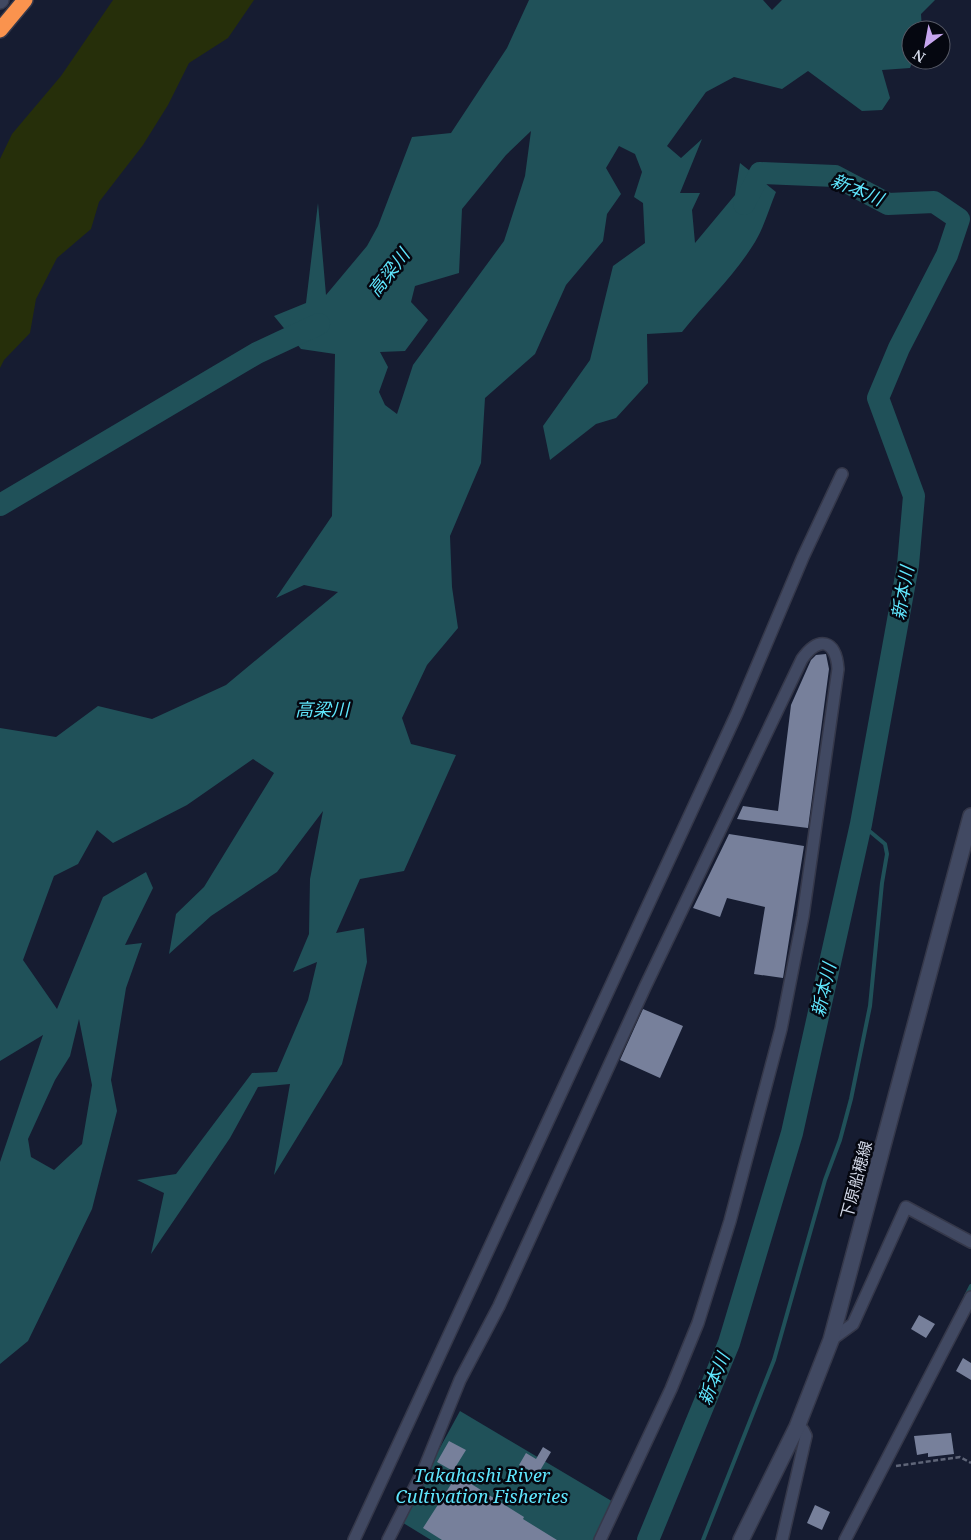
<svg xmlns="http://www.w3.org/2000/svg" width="971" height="1540" font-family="'Noto Serif','Noto Sans JP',serif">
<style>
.green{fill:#262f0a}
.water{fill:#205159;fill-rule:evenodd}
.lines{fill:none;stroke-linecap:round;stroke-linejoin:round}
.stream{stroke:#205159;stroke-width:4}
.river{stroke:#205159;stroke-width:22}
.building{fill:#77809b}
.street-casing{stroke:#35384a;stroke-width:14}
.secondary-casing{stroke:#35384a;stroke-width:18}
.highway-casing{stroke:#35384a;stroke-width:18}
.path{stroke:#5f6578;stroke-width:2.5;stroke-dasharray:5 2.5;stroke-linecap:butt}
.street{stroke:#414962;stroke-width:11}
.secondary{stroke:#414962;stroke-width:15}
.highway{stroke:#fa934e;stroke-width:15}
.labels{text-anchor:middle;stroke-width:5;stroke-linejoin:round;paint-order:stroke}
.street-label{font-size:16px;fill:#d2d7e6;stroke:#050710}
.water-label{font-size:18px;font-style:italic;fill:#5fe6fd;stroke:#050710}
</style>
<rect width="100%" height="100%" fill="#161c31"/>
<path class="green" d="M113 0H254L228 38 189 63 168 105 143 145 99 202 91 229 57 258 36 299 30 333 4 360 0 368V159L12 134 61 76Z"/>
<path class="water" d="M529 0H763L772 10 782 0H935L921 14 922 30H911V60H913L910 68 882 70 890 98 882 110 862 111 808 71 782 89 734 77 706 92 667 146 681 158 702 139 680 193H700L692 210 695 243 735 195 740 163 776 192C769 209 764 227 755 242 735 275 706 302 682 332L647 334 648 383 616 418 596 424 550 460 543 426 590 360 613 266 645 243 643 203 634 197 642 172 635 154 619 146 606 168 621 194 607 214 603 241 566 285 535 354 485 398 481 463 450 536 452 587 458 628 427 665 402 718 411 744 456 755 404 871 360 879 336 933 364 928 367 962 342 1064 274 1175 290 1084 258 1087 230 1138 151 1254 164 1193 137 1180 176 1174 252 1073 277 1072 308 1000 317 962 293 972 309 934 310 879 323 811 277 872 211 916 169 954 176 914 204 887 274 773 253 759 187 805 113 843 97 830 78 864 54 876 23 960 57 1009 103 897 146 872 153 888 125 945 142 943 126 988 111 1080 117 1111 92 1209 28 1341 0 1364V1162L43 1035 0 1061V728L56 737 98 706 152 719 226 685 338 592 304 585 276 598 332 516 335 354 301 349 274 316 306 303 318 203 326 295 367 246 378 226 412 137 451 133 507 48ZM531 131 525 176 504 241 413 365 397 414 385 405 379 392 388 367 380 352 405 351 428 320 411 302 415 286 459 273 462 209 506 155ZM79 1019 92 1085 82 1144 54 1170 31 1157 28 1139 55 1080 70 1056Z
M460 1411 615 1503 595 1540H431L400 1521Z"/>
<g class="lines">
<path class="stream" d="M966 1296 971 1286
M703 1540 774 1360 825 1180 840 1140 851 1099 870 1006 882 883 887 854 885 844 861 824"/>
<path class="river" d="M0 505 257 353 319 324
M648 1540 729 1343 792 1133 861 824 908 565 914 496 878 398 899 348 947 255 959 219 934 202 888 204 835 176 760 173 744 204"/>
</g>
<path class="building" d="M826 654 829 669 808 828 737 819 743 806 778 811 791 705 811 660 816 655Z
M729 834 804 846 783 978 754 974 765 907 727 898 720 917 693 908Z
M643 1009 683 1026 660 1078 620 1060Z
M919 1315 935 1324 926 1338 911 1329Z
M963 1358 971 1363V1380L956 1371Z
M951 1433 954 1454 928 1457V1453L917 1455 914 1436Z
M449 1441 466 1450 453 1471 437 1462Z
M543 1447 551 1452 535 1479 526 1474 529 1470 519 1465 526 1453 536 1459Z
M457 1475 524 1517 523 1519 557 1540H442L423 1528Z
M815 1505 830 1512 822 1530 807 1523Z"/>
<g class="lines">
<defs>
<path id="street" d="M831 1340 853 1324 906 1207 971 1242
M354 1540 737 713 803 557 842 474
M388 1540 424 1469 460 1380 499 1306 645 987 802 659C819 635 836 640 838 669L803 916 781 1029 730 1221 698 1323 671 1389 600 1540
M782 1540 806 1436 803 1430 797 1427
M845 1540 971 1297"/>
<path id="secondary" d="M0 1 1 0
M741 1540 797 1427 831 1340 971 816"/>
<path id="highway" d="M0 30 25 0"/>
</defs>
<use href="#street" class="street-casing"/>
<use href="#secondary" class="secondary-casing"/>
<use href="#highway" class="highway-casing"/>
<path class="path" d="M896 1466 960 1457 971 1463"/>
<use href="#street" class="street"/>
<use href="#secondary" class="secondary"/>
<use href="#highway" class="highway"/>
</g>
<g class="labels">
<g class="street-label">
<text transform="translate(856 1180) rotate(-75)" y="6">下原船穂線</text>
</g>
<g class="water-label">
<text transform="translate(857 190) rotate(23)" y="6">新本川</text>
<text transform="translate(389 273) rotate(-52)" y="6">高梁川</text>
<text transform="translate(903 593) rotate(-80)" y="6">新本川</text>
<text x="322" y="716">高梁川</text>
<text transform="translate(824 990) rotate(-77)" y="6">新本川</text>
<text transform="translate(714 1379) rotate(-68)" y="6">新本川</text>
<text x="482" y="1482">Takahashi River<tspan x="482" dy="21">Cultivation Fisheries</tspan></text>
</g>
</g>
<g transform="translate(926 45) rotate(212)"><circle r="24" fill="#050710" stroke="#575a66"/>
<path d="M0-4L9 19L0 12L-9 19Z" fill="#c7a6ef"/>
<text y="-8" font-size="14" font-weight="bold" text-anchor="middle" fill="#d2d7e6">N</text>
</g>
</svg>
